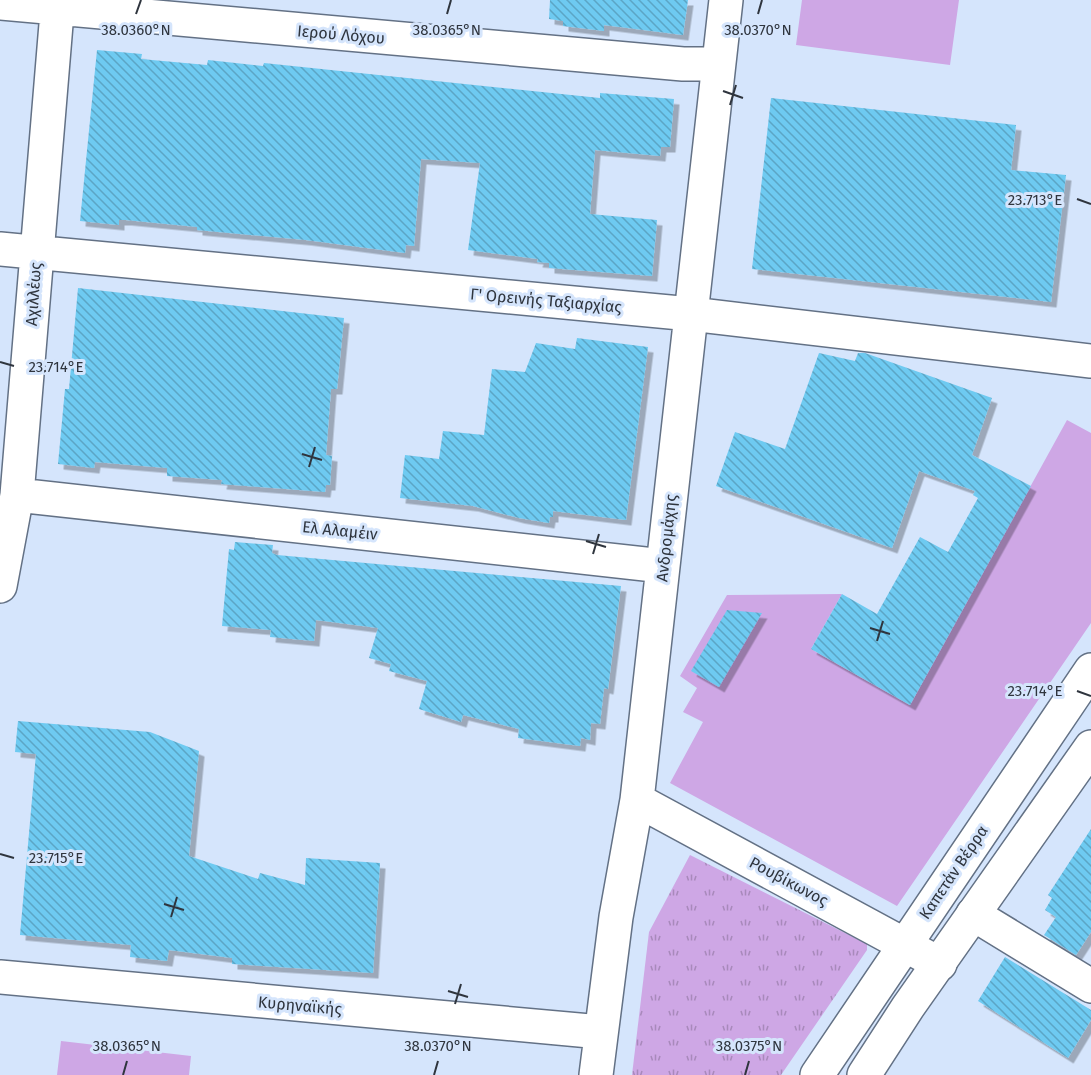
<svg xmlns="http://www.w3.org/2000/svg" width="1091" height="1075" font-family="'Fira Sans',sans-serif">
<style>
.green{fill:#cea7e5}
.park{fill:url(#park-tufts)}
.building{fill:url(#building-back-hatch);filter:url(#shadow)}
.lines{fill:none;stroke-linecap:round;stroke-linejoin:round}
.minor-casing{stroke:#637185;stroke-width:36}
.tertiary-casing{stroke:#637185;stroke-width:36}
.minor{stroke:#fff;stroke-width:33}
.tertiary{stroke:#fff;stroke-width:33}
.ticks{fill:none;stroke:#2f353e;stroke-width:2}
.labels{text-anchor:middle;stroke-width:6;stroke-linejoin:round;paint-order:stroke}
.street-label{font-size:16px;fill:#2f353e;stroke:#d5e5fc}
.ticks-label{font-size:15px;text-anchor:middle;fill:#2f353e;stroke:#d5e5fc;stroke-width:6;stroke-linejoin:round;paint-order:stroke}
</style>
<defs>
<pattern id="park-tufts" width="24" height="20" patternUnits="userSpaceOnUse" patternTransform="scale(1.5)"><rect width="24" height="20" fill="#cea7e5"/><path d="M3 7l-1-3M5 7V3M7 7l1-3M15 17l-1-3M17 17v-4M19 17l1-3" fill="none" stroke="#a889bb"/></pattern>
<pattern id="building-back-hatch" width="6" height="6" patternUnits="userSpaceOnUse" patternTransform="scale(1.5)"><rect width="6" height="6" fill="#6ecaf1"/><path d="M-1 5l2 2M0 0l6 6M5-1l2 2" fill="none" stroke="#5ba5c5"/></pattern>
<filter id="shadow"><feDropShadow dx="5.5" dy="5.5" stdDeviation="0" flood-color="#0004"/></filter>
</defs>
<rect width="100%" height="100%" fill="#d5e5fc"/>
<path class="green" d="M802 0H959L950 65 796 45Z
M1067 420 1091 433V623L897 906 670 783 703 722 683 712 697 688 680 676 727 595 842 594 811 649 910 705Z
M61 1041 191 1056 189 1075H57Z"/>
<path class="park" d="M690 855 867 944V950L781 1075H632L649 932Z"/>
<path class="building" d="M550 0H688L683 35 604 25V31L563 26V21L549 19Z
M97 50 142 54 141 59 207 65 208 60 263 66 264 63 600 98V93L674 99 670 147H661L660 156 595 150 590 214 657 220 652 276 549 268V263L537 262 538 259 468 250 480 163 421 159 414 246 406 245 405 253 306 240 197 230V227L126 220H119V225L80 221Z
M771 98 1016 125 1011 170 1066 175 1051 302 752 269Z
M78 288 344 318 337 389H331L326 455 332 456 330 485H326L325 492 221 484 222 480 167 476V468L95 462 94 468 58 464 65 389H69Z
M577 338 648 347 626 520 553 511V517H550L549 523 519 518 473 506 400 498 405 455 439 459 443 431 484 435 492 369 525 372 536 343 575 349Z
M819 353 855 361 858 353H865L992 398 972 455 1031 486 910 705 811 649 842 594 877 614 920 537 948 552 978 498 973 495 975 491 919 471 892 548 716 486 735 432 785 449Z
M235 542 273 545 272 553 277 555 621 586 608 689 604 688 600 724 591 723 590 740 581 738 580 746 518 738 519 729 463 715 461 722 419 709 427 681 389 671 391 664 369 658 378 628 316 620 314 641 270 637 271 630 222 626 229 549 234 550Z
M727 610 762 613 719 687 691 671Z
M18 721 150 732 199 751 189 856 258 879 260 873 305 885 306 858 380 863 373 973 232 964V958L169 950 167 961 130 957 131 945 20 935 36 754 15 752Z
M1091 829V932L1076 955 1044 935 1056 917 1045 910 1052 898 1048 895Z
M1005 957 1091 1010V1020L1068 1058 978 1001Z"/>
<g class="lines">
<defs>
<path id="minor" d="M0 3 683 64H718
M0 249 691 314 1091 361
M17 495 663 566
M0 586 17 495 58 0
M637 800 940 964
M973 914 1091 986
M0 977 601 1032
M596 1075 616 917 637 800 726 0"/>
<path id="tertiary" d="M817 1075 1091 670
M864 1075 908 1007 1091 747"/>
</defs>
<use href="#minor" class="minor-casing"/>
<use href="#tertiary" class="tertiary-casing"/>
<use href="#minor" class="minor"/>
<use href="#tertiary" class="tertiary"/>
</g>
<path class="ticks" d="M136 14 141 0M447 14 451 0M758 14 762 0M723 91 743 98M730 105 736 85M1077 199 1091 204M0 362 14 366M302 454 322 460M309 467 315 447M586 541 606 547M593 554 599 534M870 628 890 634M877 641 883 621M1077 691 1091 696M0 854 14 858M164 904 184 910M171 917 177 897M448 991 468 997M455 1004 461 984M123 1075 127 1061M434 1075 438 1061M745 1075 749 1061"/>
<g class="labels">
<g class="street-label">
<text transform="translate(341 34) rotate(5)" y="6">Ιερού Λόχου</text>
<text transform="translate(33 294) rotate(-86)" y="6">Αχιλλέως</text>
<text transform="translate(546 300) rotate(5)" y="6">Γ' Ορεινής Ταξιαρχίας</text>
<text transform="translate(340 530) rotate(6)" y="6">Ελ Αλαμέιν</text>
<text transform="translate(666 538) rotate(-84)" y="6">Ανδρομάχης</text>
<text transform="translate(953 872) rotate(-56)" y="6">Καπετάν Βέρρα</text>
<text transform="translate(789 881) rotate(28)" y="6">Ρουβίκωνος</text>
<text transform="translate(300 1005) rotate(5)" y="6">Κυρηναϊκής</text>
</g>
</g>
<g class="ticks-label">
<text x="136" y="35">38.0360°N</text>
<text x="447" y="35">38.0365°N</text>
<text x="758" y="35">38.0370°N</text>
<text x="1035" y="205">23.713°E</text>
<text x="56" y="372">23.714°E</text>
<text x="1035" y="696">23.714°E</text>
<text x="56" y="863">23.715°E</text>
<text x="127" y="1051">38.0365°N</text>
<text x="438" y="1051">38.0370°N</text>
<text x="749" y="1051">38.0375°N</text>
</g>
</svg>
